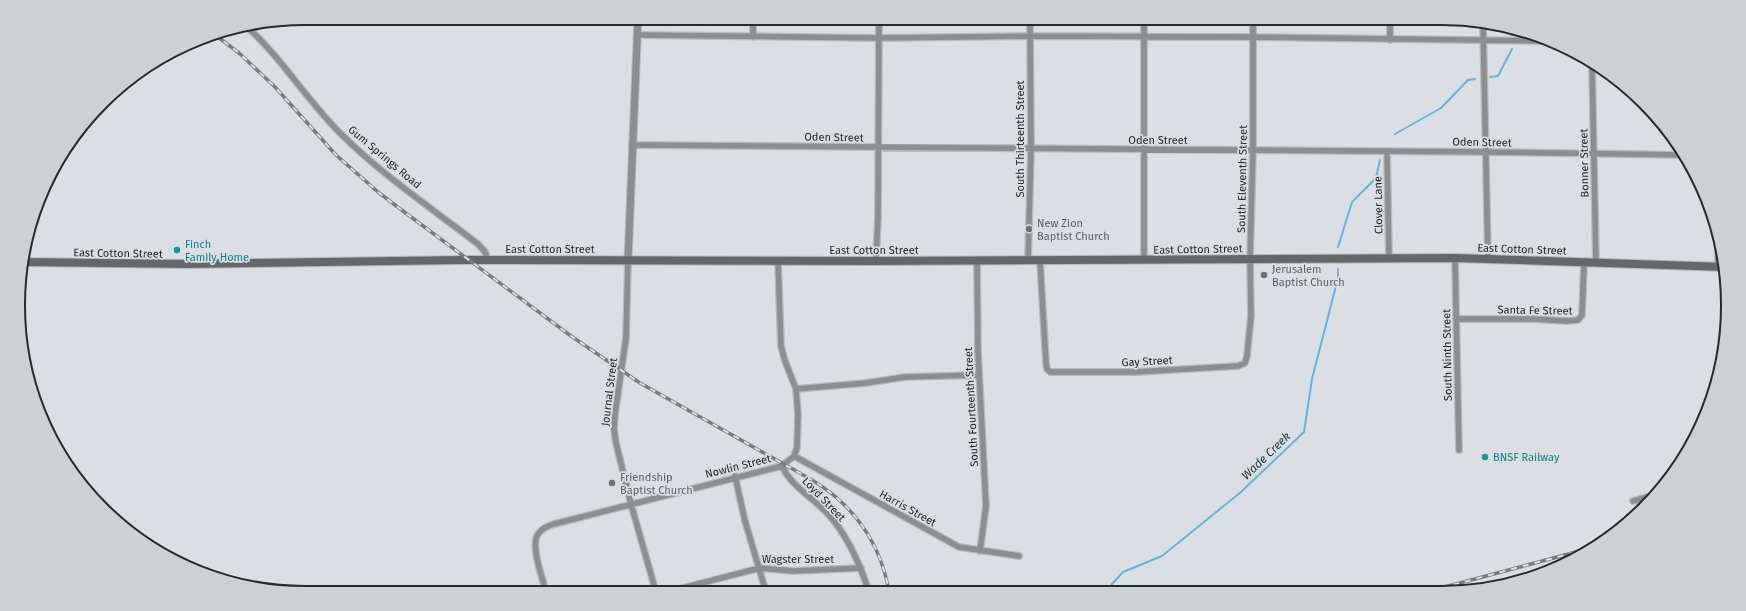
<svg xmlns="http://www.w3.org/2000/svg" width="1746" height="611" font-family="'Fira Sans',sans-serif">
<style>
.lines{fill:none;stroke-linecap:round;stroke-linejoin:round}
.stream{stroke:#63b5df;stroke-width:2}
.minor-casing{stroke:#b7bbbe;stroke-width:8}
.tertiary-casing{stroke:#b7bbbe;stroke-width:9}
.secondary-casing{stroke:#b7bbbe;stroke-width:10}
.minor{stroke:#8c8e8f;stroke-width:5.5}
.tertiary{stroke:#8c8e8f;stroke-width:7}
.secondary{stroke:#656869;stroke-width:8}
.rail-casing{stroke:#797c7f;stroke-width:3.5}
.rail{stroke:#dbdfe3;stroke-width:2;stroke-dasharray:6;stroke-linecap:butt}
.worship-dot{fill:#6b7280;stroke:#dbdfe3;stroke-width:1.5}
.culture-dot{fill:#0f9aa8;stroke:#dbdfe3;stroke-width:1.5}
.labels{text-anchor:middle;stroke-width:3.5;stroke-linejoin:round;paint-order:stroke}
.street-label{font-size:11px;fill:#292a2c;stroke:#dbdfe3}
.worship-label{font-size:11px;fill:#5b616d;stroke:#dbdfe3;text-anchor:start}
.culture-label{font-size:11px;fill:#0d838f;stroke:#dbdfe3;text-anchor:start}
.water-label{font-size:12px;font-style:italic;fill:#193d4f;stroke:#dbdfe3}
.rim{fill:none;stroke:#292a2c;stroke-width:2}
</style>
<rect width="100%" height="100%" fill="#dbdfe3"/>
<g class="lines">
<path class="stream" d="M1511 35 1513 27
M1490 77 1498 76 1512 49
M1395 134 1441 108 1468 80 1475 79
M1338 247 1352 202 1376 178 1380 160
M1109 591 1112 584 1123 572 1162 556 1241 492 1304 432 1312 379 1338 278V269"/>
<defs>
<path id="minor" d="M1144 18V260
M1390 18V40
M1483 24 1488 259
M245 25C281 57 306 99 340 133 381 174 431 208 478 244L485 252 488 260
M637 35 879 38 1030 36 1253 37 1550 41
M753 37V18
M1592 63 1596 263
M632 145 1485 152 1685 155
M1387 151 1389 259
M1718 235V267
M1455 258 1459 450
M628 260 626 338 615 414 614 429 616 443 631 504 656 592
M876 261 878 217 879 18
M977 261 978 352 986 506 980 551
M1028 261 1031 149 1030 18
M1040 261 1046 363 1047 369 1050 372H1136L1238 366 1245 363 1247 356 1251 316 1250 259 1253 150V18
M1456 319H1533L1567 321 1578 320 1582 315 1584 263
M796 389 866 383 905 377 979 375
M794 456 959 547 1019 556
M782 466C791 486 813 498 828 514 848 536 860 564 869 592
M735 476 745 521 766 592
M1633 501 1651 496
M546 592C543 579 530 546 538 534 542 528 548 526 554 524L782 466 794 456 797 448 798 414 796 389 785 361 781 346 778 261
M667 592 760 568 793 571 861 568"/>
<path id="tertiary" d="M628 260 638 18"/>
<path id="secondary" d="M22 262 187 264 462 260 876 261 1455 258 1725 267"/>
</defs>
<use href="#minor" class="minor-casing"/>
<use href="#tertiary" class="tertiary-casing"/>
<use href="#secondary" class="secondary-casing"/>
<use href="#minor" class="minor"/>
<use href="#tertiary" class="tertiary"/>
<use href="#secondary" class="secondary"/>
<defs>
<path id="rail" d="M214 34 239 53 275 87 336 155 378 192 399 208 571 336 640 383 812 480C854 505 881 544 889 592
M1430 591 1591 548"/>
</defs>
<use href="#rail" class="rail-casing"/>
<use href="#rail" class="rail"/>
</g>
<g class="worship-dot">
<circle cx="1029" cy="229" r="4"/>
<circle cx="1264" cy="275" r="4"/>
<circle cx="612" cy="483" r="4"/>
</g>
<g class="culture-dot">
<circle cx="177" cy="250" r="4"/>
<circle cx="1485" cy="457" r="4"/>
</g>
<g class="labels">
<g class="street-label">
<text transform="translate(834 137) rotate(1)" y="4">Oden Street</text>
<text transform="translate(1020 139) rotate(-90)" y="4">South Thirteenth Street</text>
<text x="1158" y="144">Oden Street</text>
<text transform="translate(1482 142) rotate(1)" y="4">Oden Street</text>
<text transform="translate(385 157) rotate(40)" y="4">Gum Springs Road</text>
<text transform="translate(1584 163) rotate(-91)" y="4">Bonner Street</text>
<text transform="translate(1242 179) rotate(-89)" y="4">South Eleventh Street</text>
<text transform="translate(1378 205) rotate(-91)" y="4">Clover Lane</text>
<text x="550" y="253">East Cotton Street</text>
<text transform="translate(1198 249) rotate(-1)" y="4">East Cotton Street</text>
<text transform="translate(1522 249) rotate(2)" y="4">East Cotton Street</text>
<text x="874" y="254">East Cotton Street</text>
<text transform="translate(118 253) rotate(1)" y="4">East Cotton Street</text>
<text transform="translate(1535 310) rotate(1)" y="4">Santa Fe Street</text>
<text transform="translate(1447 355) rotate(-91)" y="4">South Ninth Street</text>
<text transform="translate(1147 361) rotate(-3)" y="4">Gay Street</text>
<text transform="translate(609 392) rotate(-83)" y="4">Journal Street</text>
<text transform="translate(971 407) rotate(-93)" y="4">South Fourteenth Street</text>
<text transform="translate(738 466) rotate(-14)" y="4">Nowlin Street</text>
<text transform="translate(824 499) rotate(46)" y="4">Loyd Street</text>
<text transform="translate(908 508) rotate(29)" y="4">Harris Street</text>
<text x="798" y="563">Wagster Street</text>
</g>
<g class="worship-label">
<text x="1037" y="227">New Zion<tspan x="1037" dy="13">Baptist Church</tspan></text>
<text x="1272" y="273">Jerusalem<tspan x="1272" dy="13">Baptist Church</tspan></text>
<text x="620" y="481">Friendship<tspan x="620" dy="13">Baptist Church</tspan></text>
</g>
<g class="culture-label">
<text x="185" y="248">Finch<tspan x="185" dy="13">Family Home</tspan></text>
<text x="1493" y="461">BNSF Railway</text>
</g>
<g class="water-label">
<text transform="translate(1266 456) rotate(-44)" y="4">Wade Creek</text>
</g>
</g>
<path d="M0 0H1746V611H0ZM305 25H1441A280 280 0 0 1 1721 305V306A280 280 0 0 1 1441 586H305A280 280 0 0 1 25 306V305A280 280 0 0 1 305 25Z" fill="#cdd1d4" fill-rule="evenodd"/>
<path class="rim" d="M305 25H1441A280 280 0 0 1 1721 305V306A280 280 0 0 1 1441 586H305A280 280 0 0 1 25 306V305A280 280 0 0 1 305 25Z"/>
</svg>
